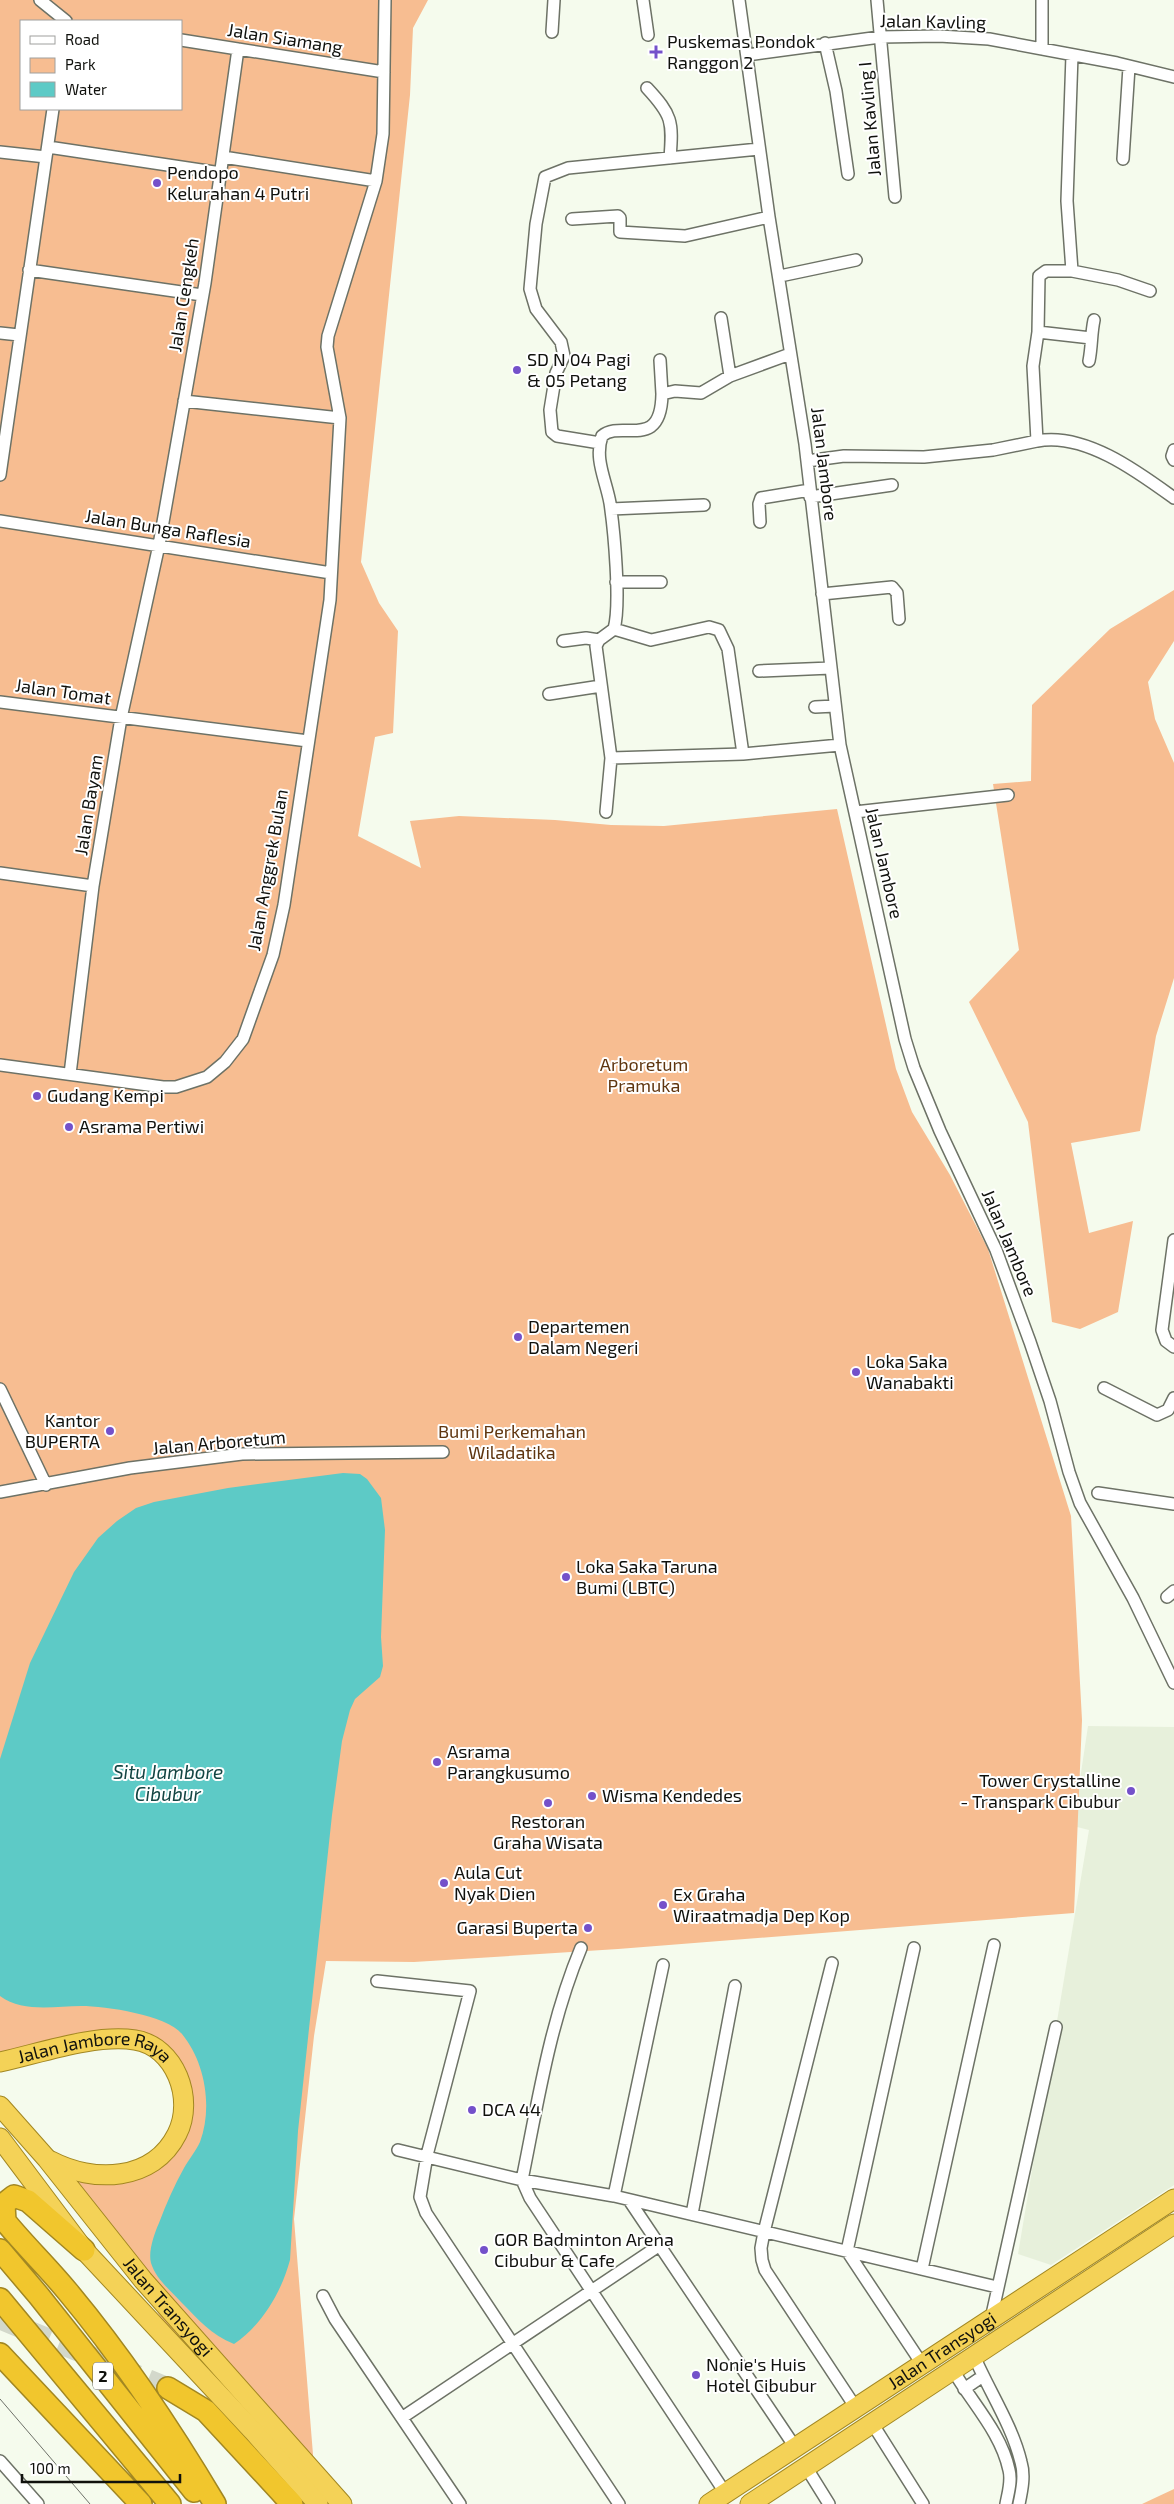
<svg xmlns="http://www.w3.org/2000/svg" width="1174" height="2504" font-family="'Exo 2',sans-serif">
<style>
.built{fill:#e7f0db}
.green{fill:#f7bd91;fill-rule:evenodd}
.water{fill:#5dcac6}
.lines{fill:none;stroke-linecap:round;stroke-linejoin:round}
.motorway-tunnel{stroke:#d3d8cb;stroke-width:21;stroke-dasharray:21 11;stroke-linecap:butt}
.minor-casing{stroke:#6d7266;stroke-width:14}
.trunk-casing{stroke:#a28722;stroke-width:21}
.motorway-casing{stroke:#a28722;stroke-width:24}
.minor{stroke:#fff;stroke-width:11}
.trunk{stroke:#f4d257;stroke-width:19}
.motorway{stroke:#f1c62d;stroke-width:21}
.tram{stroke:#6e7169;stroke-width:1}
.poi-dot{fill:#7451ca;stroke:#fff;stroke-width:2}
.labels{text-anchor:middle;stroke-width:4;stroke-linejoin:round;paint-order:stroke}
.shield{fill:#fff;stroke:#585856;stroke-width:1}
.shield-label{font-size:16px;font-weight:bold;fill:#10110d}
.street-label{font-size:18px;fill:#10110d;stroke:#fff}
.poi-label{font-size:18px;fill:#10110d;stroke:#fff;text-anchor:start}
.park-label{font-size:18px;fill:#5f350f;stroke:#fff}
.water-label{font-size:19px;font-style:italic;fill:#134543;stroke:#fff}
</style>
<rect width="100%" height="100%" fill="#f5fbed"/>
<path class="built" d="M1088 1726 1174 1727V2185L1051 2265 1018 2254 1089 1830 1073 1826Z"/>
<path class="green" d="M0 0H428L413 28 410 95 361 562 379 603 398 631 393 733 375 737 358 836 421 868 410 821 459 816 555 820 611 825 664 826 837 809 896 1069 912 1112 950 1175 988 1249 1071 1516 1082 1720 1074 1913 618 1949 414 1962 326 1961 314 2036 294 2219 317 2504H275L120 2251 56 2170 143 2171 186 2104 154 2041 0 2056ZM21 21H181V109H21Z
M1174 590V641L1148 682 1155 719 1174 763V978L1156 1036 1140 1131 1071 1143 1089 1233 1133 1221 1118 1312 1080 1329 1052 1322 1028 1122 969 1002 1019 950 993 784 1031 781 1032 705 1110 629Z
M1174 2489V2504H1142Z"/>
<path class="water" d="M343 1473 360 1474 367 1479 381 1498 385 1530 381 1637 383 1666 380 1677 355 1699 350 1710 342 1741 332 1815 298 2131 290 2260C281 2293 262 2325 234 2344 211 2335 198 2319 181 2302 170 2290 156 2279 151 2263 148 2252 154 2234 159 2223 166 2204 174 2186 184 2168 189 2159 196 2151 200 2142 213 2107 205 2062 182 2034 166 2015 106 2006 81 2006 55 2006 23 2013 0 1996V1759L30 1663 74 1572 98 1538 117 1521 136 1508 154 1502 228 1488Z"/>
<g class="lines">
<path class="motorway-tunnel" d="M0 2319 168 2388"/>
<defs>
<path id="minor" d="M40 0 66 21
M643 0 648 35
M739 0 769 217 805 444 840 745 905 1039 914 1068 940 1131 996 1250 1030 1342 1050 1401 1069 1472 1080 1503 1133 1598 1174 1683
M877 0 895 197
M552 32 554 0
M181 40 384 72
M825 43 836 91 848 174
M1042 49V0
M747 55 880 37 939 36 989 39 1117 63 1174 77
M1072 55 1067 201 1072 271 1118 280 1150 291
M647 88C672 115 673 121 670 158
M48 147 221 173
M0 152 46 157
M223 157 376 181
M1123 159 1129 67
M572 219 618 216 620 218V232L685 236 769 217
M29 270 202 295
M780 276 856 260
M721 318 730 376
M1038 332 1091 338
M0 333 19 335
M660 360 662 394
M1089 361C1092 346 1091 334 1094 320
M184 401 340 418
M1037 441C1084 432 1137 471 1174 498
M600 443 557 436 552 432 550 410 556 373 564 356 561 342 536 309 530 289 536 224 545 177 568 168 759 149
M1174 450 1172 456 1174 460
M807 461 844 456 924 457 993 450 1037 441 1033 366 1038 332 1039 276 1046 271H1072
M0 475 53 109
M810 497 892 485
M611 509 704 505
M0 521 331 573
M760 522 759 504 761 498 810 490
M616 582H661
M822 594 892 587 897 593 899 619
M614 629 651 640 709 627 719 630 728 649 743 754
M563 641 586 638 599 640
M759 671 831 668
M549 694 601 686
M0 702 308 741
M815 707 835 706
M611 758 743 754 840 745
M606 812 611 758 596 646 599 640 614 629C621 604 614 530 610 503 606 480 594 459 602 436 621 419 661 452 662 394L675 391 701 393 730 376 790 354
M855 812 1008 795
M0 873 93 886
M0 1065 163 1087H176L207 1077 225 1062 243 1039 273 955 284 905 330 600 340 418 327 347 328 336 376 181 383 134 385 0
M70 1074 93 886 121 718 159 545 205 283 238 49
M1174 1240 1162 1330 1166 1341 1174 1347
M1104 1388 1157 1415 1168 1410 1174 1398
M0 1389 46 1485
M0 1492 130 1468 242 1454 443 1452
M1098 1493 1174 1504
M1167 1597 1174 1591
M581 1948C550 2022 538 2101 522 2180L530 2198 726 2494
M914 1948 847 2251 922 2364
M832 1963 764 2232 761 2248 762 2260 765 2270 856 2408
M377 1981 470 1991 427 2155 420 2197 426 2213 619 2504
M398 2150 522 2180 614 2196 997 2287
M614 2196 663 1965
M629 2200 795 2447
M692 2214 735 1986
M922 2269 994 1945
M323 2296 335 2319 460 2504
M991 2319 1056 2027
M974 2356C989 2391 1012 2425 1021 2462 1025 2475 1022 2490 1019 2504
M953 2370C971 2402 1001 2432 1009 2470 1012 2481 1008 2493 1006 2504
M964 2389 983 2376
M403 2417 660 2245
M872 2423 923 2504
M0 2461 38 2504
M806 2467 829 2504"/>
<g id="trunk">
<path id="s1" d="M0 2062C41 2053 94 2034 135 2040 175 2046 195 2099 177 2134 153 2182 93 2183 51 2161"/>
<path id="s2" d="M0 2106 47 2159 143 2280 342 2504"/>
<path d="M0 2138 84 2250 253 2431 318 2504"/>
<path id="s3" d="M709 2504 1174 2199"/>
<path d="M750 2504 1174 2224"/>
</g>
<path id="motorway" d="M0 2215C21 2242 46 2265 68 2292 123 2358 171 2430 215 2504
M5 2221 4 2204 14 2196 28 2201 84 2250
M0 2250 39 2296 194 2491
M0 2299 170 2504
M0 2354 141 2504
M168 2388 206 2411 292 2504"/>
</defs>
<use href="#minor" class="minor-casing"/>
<use href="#trunk" class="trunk-casing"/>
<use href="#motorway" class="motorway-casing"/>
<use href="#minor" class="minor"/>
<use href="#trunk" class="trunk"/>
<use href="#motorway" class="motorway"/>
<path class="tram" d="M0 2399 90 2504"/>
</g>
<g class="poi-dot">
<path d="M653.5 44.5h5v5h5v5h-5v5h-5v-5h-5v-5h5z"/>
<circle cx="157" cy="183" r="5"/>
<circle cx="517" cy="370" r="5"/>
<circle cx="37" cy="1096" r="5"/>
<circle cx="69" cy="1127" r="5"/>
<circle cx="518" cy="1337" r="5"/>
<circle cx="856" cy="1372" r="5"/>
<circle cx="110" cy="1431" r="5"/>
<circle cx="566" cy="1577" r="5"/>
<circle cx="437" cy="1762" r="5"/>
<circle cx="1131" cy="1791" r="5"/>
<circle cx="592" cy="1796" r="5"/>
<circle cx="548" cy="1803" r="5"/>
<circle cx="444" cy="1883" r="5"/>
<circle cx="663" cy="1905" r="5"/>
<circle cx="588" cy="1928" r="5"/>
<circle cx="472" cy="2110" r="5"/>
<circle cx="484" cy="2250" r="5"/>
<circle cx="696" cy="2375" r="5"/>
</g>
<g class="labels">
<rect class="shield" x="93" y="2362.5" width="20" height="27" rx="4"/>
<g class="shield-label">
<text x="103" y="2382">2</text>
</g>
<g class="street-label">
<text transform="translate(933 22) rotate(1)" y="6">Jalan Kavling</text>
<text transform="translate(285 39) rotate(9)" y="6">Jalan Siamang</text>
<text transform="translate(870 119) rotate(-95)" y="6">Jalan Kavling I</text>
<text transform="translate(184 295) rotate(-81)" y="6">Jalan Cengkeh</text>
<text transform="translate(824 464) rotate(83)" y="6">Jalan Jambore</text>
<text transform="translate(168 529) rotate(9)" y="6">Jalan Bunga Raflesia</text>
<text transform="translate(63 692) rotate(8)" y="6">Jalan Tomat</text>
<text transform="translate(89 805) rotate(-81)" y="6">Jalan Bayam</text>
<text transform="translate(884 863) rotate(77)" y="6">Jalan Jambore</text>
<text transform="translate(268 870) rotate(-80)" y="6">Jalan Anggrek Bulan</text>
<text transform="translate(1009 1243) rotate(67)" y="6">Jalan Jambore</text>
<text transform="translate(219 1443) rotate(-5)" y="6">Jalan Arboretum</text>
<text dy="6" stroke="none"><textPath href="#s1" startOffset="98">Jalan Jambore Raya</textPath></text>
<text dy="6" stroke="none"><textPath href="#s2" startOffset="262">Jalan Transyogi</textPath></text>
<text dy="6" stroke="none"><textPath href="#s3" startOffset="279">Jalan Transyogi</textPath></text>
</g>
<g class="poi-label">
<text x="667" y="48">Puskemas Pondok<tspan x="667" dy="21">Ranggon 2</tspan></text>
<text x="167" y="179">Pendopo<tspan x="167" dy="21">Kelurahan 4 Putri</tspan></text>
<text x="527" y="366">SD N 04 Pagi<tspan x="527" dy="21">&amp; 05 Petang</tspan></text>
<text x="47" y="1102">Gudang Kempi</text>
<text x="79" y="1133">Asrama Pertiwi</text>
<text x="528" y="1333">Departemen<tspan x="528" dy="21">Dalam Negeri</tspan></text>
<text x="866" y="1368">Loka Saka<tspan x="866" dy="21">Wanabakti</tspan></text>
<text x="100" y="1427" text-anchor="end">Kantor<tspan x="100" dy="21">BUPERTA</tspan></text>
<text x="576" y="1573">Loka Saka Taruna<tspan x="576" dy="21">Bumi (LBTC)</tspan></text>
<text x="447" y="1758">Asrama<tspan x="447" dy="21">Parangkusumo</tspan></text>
<text x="1121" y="1787" text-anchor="end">Tower Crystalline<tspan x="1121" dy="21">- Transpark Cibubur</tspan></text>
<text x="602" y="1802">Wisma Kendedes</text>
<text x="548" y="1828" text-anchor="middle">Restoran<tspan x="548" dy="21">Graha Wisata</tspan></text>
<text x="454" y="1879">Aula Cut<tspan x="454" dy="21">Nyak Dien</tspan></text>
<text x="673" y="1901">Ex Graha<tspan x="673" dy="21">Wiraatmadja Dep Kop</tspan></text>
<text x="578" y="1934" text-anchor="end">Garasi Buperta</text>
<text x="482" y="2116">DCA 44</text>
<text x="494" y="2246">GOR Badminton Arena<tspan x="494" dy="21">Cibubur &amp; Cafe</tspan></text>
<text x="706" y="2371">Nonie's Huis<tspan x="706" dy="21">Hotel Cibubur</tspan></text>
</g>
<g class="park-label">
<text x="644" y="1071">Arboretum<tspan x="644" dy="21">Pramuka</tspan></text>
<text x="512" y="1438">Bumi Perkemahan<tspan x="512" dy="21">Wiladatika</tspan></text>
</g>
<g class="water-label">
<text x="168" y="1779">Situ Jambore<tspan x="168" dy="22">Cibubur</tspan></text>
</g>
</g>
<rect x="20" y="20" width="162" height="90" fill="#ffffff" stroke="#9fa09e"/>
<rect x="30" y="36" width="25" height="8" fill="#ffffff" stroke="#9fa09e"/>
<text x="65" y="45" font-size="15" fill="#10110d">Road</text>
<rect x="30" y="58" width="25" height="15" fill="#f7bd91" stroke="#9fa09e"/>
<text x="65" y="70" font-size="15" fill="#10110d">Park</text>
<rect x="30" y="82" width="25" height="15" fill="#5dcac6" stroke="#9fa09e"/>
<text x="65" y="95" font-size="15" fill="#10110d">Water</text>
<path d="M22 2474v8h158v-8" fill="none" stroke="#10110d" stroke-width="2.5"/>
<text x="30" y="2474" font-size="15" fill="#10110d" stroke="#ffffff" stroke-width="4" paint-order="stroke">100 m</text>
</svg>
